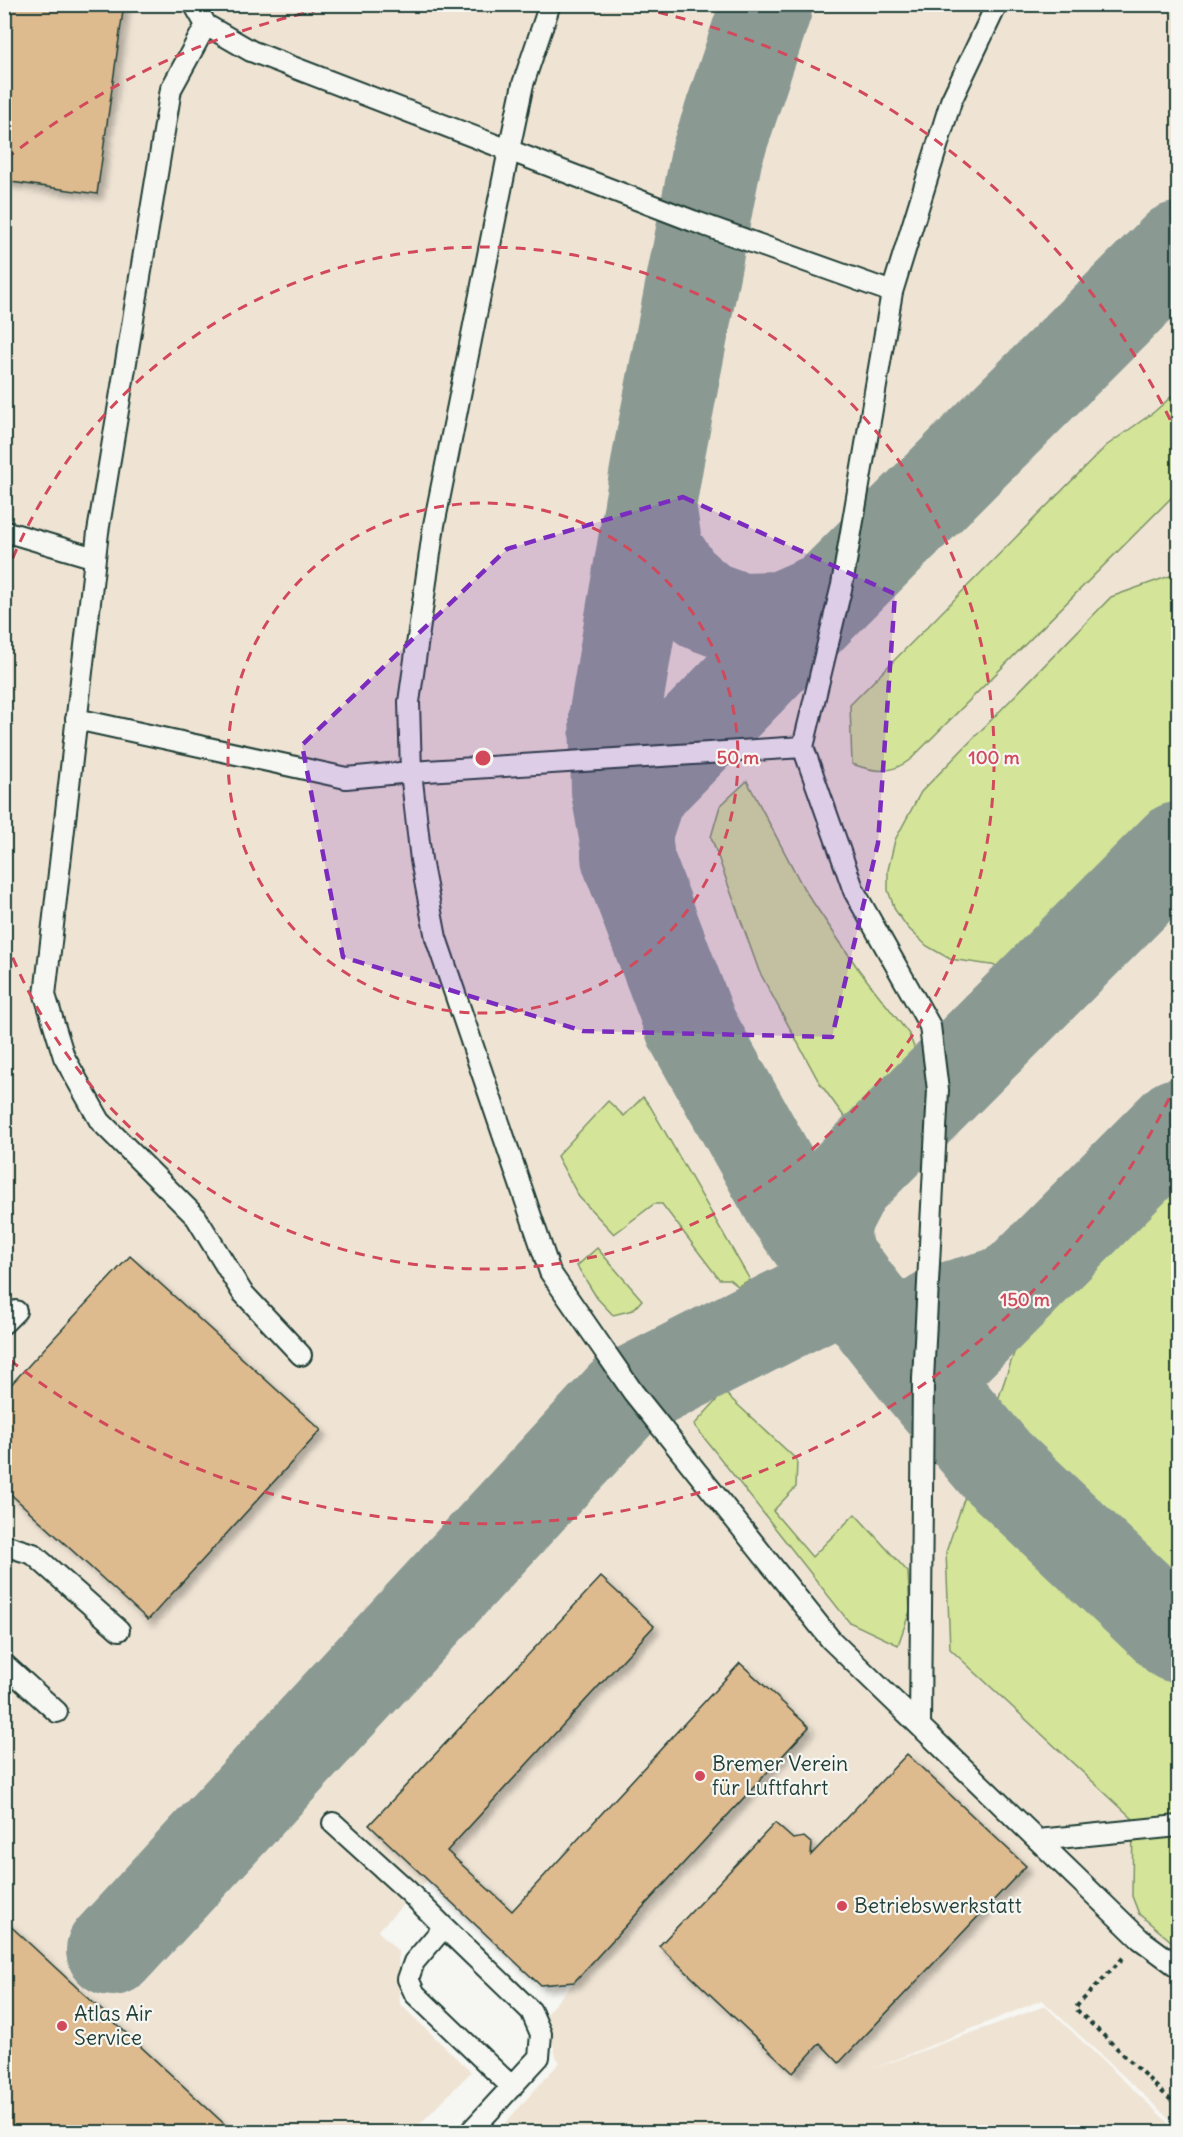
<svg xmlns="http://www.w3.org/2000/svg" width="1183" height="2137" font-family="Delius,sans-serif">
<style>
.built{fill:#efe4d4}
.green{fill:#d4e599;stroke:#7a9166;stroke-width:1.5}
.lines{fill:none;stroke-linecap:round;stroke-linejoin:round}
.taxiway{stroke:#8a9a93;stroke-width:92}
.building{fill:#deba8f;stroke:#1f3d34;stroke-width:1.5;filter:url(#shadow)}
.lane-casing{stroke:#1f3d34;stroke-width:24}
.path{stroke:#1f3d34;stroke-width:4;stroke-dasharray:4.5 4.5;stroke-linecap:butt}
.lane{stroke:#f6f6f2;stroke-width:20}
.marked{fill:#7b2cbf;fill-opacity:0.2;stroke:#7b2cbf;stroke-width:4.5;stroke-dasharray:12 8;stroke-linejoin:round}
.ring{fill:none;stroke:#d1495b;stroke-width:3;stroke-dasharray:10 8}
.poi-dot{fill:#d1495b;stroke:#f6f6f2;stroke-width:2}
.labels{text-anchor:middle;stroke-width:4.5;stroke-linejoin:round;paint-order:stroke}
.poi-label{font-size:21px;fill:#1f3d34;stroke:#f6f6f2;text-anchor:start}
.centre{fill:#d1495b;stroke:#f6f6f2;stroke-width:3}
.ring-label{font-size:18px;text-anchor:middle;font-weight:bold;fill:#d1495b;stroke:#f6f6f2;stroke-width:4.5;stroke-linejoin:round;paint-order:stroke}
</style>
<defs>
<filter id="shadow"><feDropShadow dx="5.5" dy="5.5" stdDeviation="3" flood-color="#0004"/></filter>
</defs>
<rect width="100%" height="100%" fill="#f6f6f2"/>
<filter id="ink" filterUnits="userSpaceOnUse"><feTurbulence type="fractalNoise" baseFrequency=".0167" numOctaves="2"/><feDisplacementMap in="SourceGraphic" scale="12" xChannelSelector="R" yChannelSelector="G"/><feConvolveMatrix kernelMatrix="1 2 1 2 8 2 1 2 1" color-interpolation-filters="sRGB"/></filter>
<g filter="url(#ink)">
<path class="built" d="M5 5H1178V2127L1042 2000 875 2068 1045 2006 1178 2132H497L560 2062 556 2057 546 2014 573 1983 540 1985 428 1879 378 1931 398 1951 400 2004 471 2072 412 2132H5Z"/>
<path class="green" d="M1178 391V491L911 759C890 775 875 772 852 764L850 705 1106 446 1154 412Z
M1178 573V798L1015 962 998 966 950 959 927 946 908 928 895 910 888 890V870L895 840 921 792 1111 597Z
M747 781 804 889 859 970 909 1034 918 1058 851 1126 819 1082 759 971 711 837 720 806Z
M643 1097 650 1106 750 1280 738 1286 729 1279H719L662 1204H654L614 1234 579 1197 557 1156 608 1101 624 1116Z
M1178 1185V1947L1139 1914 1132 1896 1133 1819 950 1649 946 1552 1015 1350Z
M597 1248 642 1300 633 1310 613 1315 597 1298 577 1266Z
M724 1392 797 1460 796 1487 773 1511 812 1557 855 1514 908 1572 910 1611 898 1645 849 1622 694 1425Z"/>
<g class="lines">
<path class="taxiway" d="M1178 248 830 596 640 791 627 830V857L692 1029 790 1204 826 1255 923 1379 996 1465 1178 1637
M650 505 657 551 679 584 705 606 738 618 782 617 830 596
M628 852 617 791 615 713 659 453 717 154 767 4
M826 1255 825 1221 845 1182 1178 848
M1020 1283C1012 1287 1003 1293 995 1295 964 1305 912 1309 914 1353 914 1361 920 1371 923 1379 1009 1295 1093 1209 1178 1124
M112 1950 624 1396 848 1282"/>
</g>
<path class="building" d="M4 4H124L97 194 4 181Z
M130 1256 321 1430 148 1620 4 1488V1392Z
M601 1577 654 1626 447 1851 512 1911 740 1663 809 1727 574 1982 540 1985 369 1825Z
M907 1754 1026 1866 839 2063 820 2043 793 2073 659 1946 775 1823 793 1839 804 1837 812 1844 811 1855Z
M4 1920 233 2132H4Z"/>
<g class="lines">
<defs>
<path id="lane" d="M194 4 206 25 251 51 693 221 892 292
M550 4 523 84 509 150 434 525 409 702 411 772 421 860 436 938 550 1272 633 1392 831 1640 1140 1939 1178 1967
M206 25 171 89 98 532 45 995 64 1057 100 1121 196 1217 242 1292 301 1355
M4 531 95 558
M76 719 346 778 411 772 803 747
M4 1323 16 1311
M4 1545 33 1554 119 1630
M4 1664 57 1712
M920 1726 923 1379 938 1090 930 1026 854 891 803 747 842 585 892 292 951 101 997 4
M333 1823 408 1891 444 1927
M1038 1840 1178 1826
M470 2132 539 2057 541 2034 531 2011 444 1927 414 1962 408 1979 415 1994 512 2087"/>
</defs>
<use href="#lane" class="lane-casing"/>
<path class="path" d="M1123 1958 1075 2008 1178 2107"/>
<use href="#lane" class="lane"/>
</g>
</g>
<path class="marked" d="M683 497 895 594 878 843 832 1037 583 1031 343 957 302 745 507 549Z"/>
<g class="ring">
<circle cx="483" cy="758" r="255"/>
<path d="M6 575A511 511 0 1 1 6 941"/>
<path d="M1177 1082A766 766 0 0 1 6 1357M6 159A766 766 0 0 1 343 5M623 5A766 766 0 0 1 1177 434"/>
</g>
<g class="poi-dot">
<circle cx="700" cy="1776" r="6"/>
<circle cx="842" cy="1906" r="6"/>
<circle cx="62" cy="2026" r="6"/>
</g>
<g class="labels">
<g class="poi-label">
<text x="712" y="1771">Bremer Verein<tspan x="712" dy="24">für Luftfahrt</tspan></text>
<text x="854" y="1913">Betriebswerkstatt</text>
<text x="74" y="2021">Atlas Air<tspan x="74" dy="24">Service</tspan></text>
</g>
</g>
<circle cx="483" cy="758" r="9" class="centre"/>
<g class="ring-label">
<text x="738" y="764">50 m</text>
<text x="994" y="764">100 m</text>
<text x="1025" y="1306">150 m</text>
</g>
<rect width="1183" height="2137" fill="none" stroke="#f6f6f2" stroke-width="24"/>
<rect x="12" y="12" width="1159" height="2113" fill="none" stroke="#1f3d34" stroke-width="2" filter="url(#ink)"/>
</svg>
